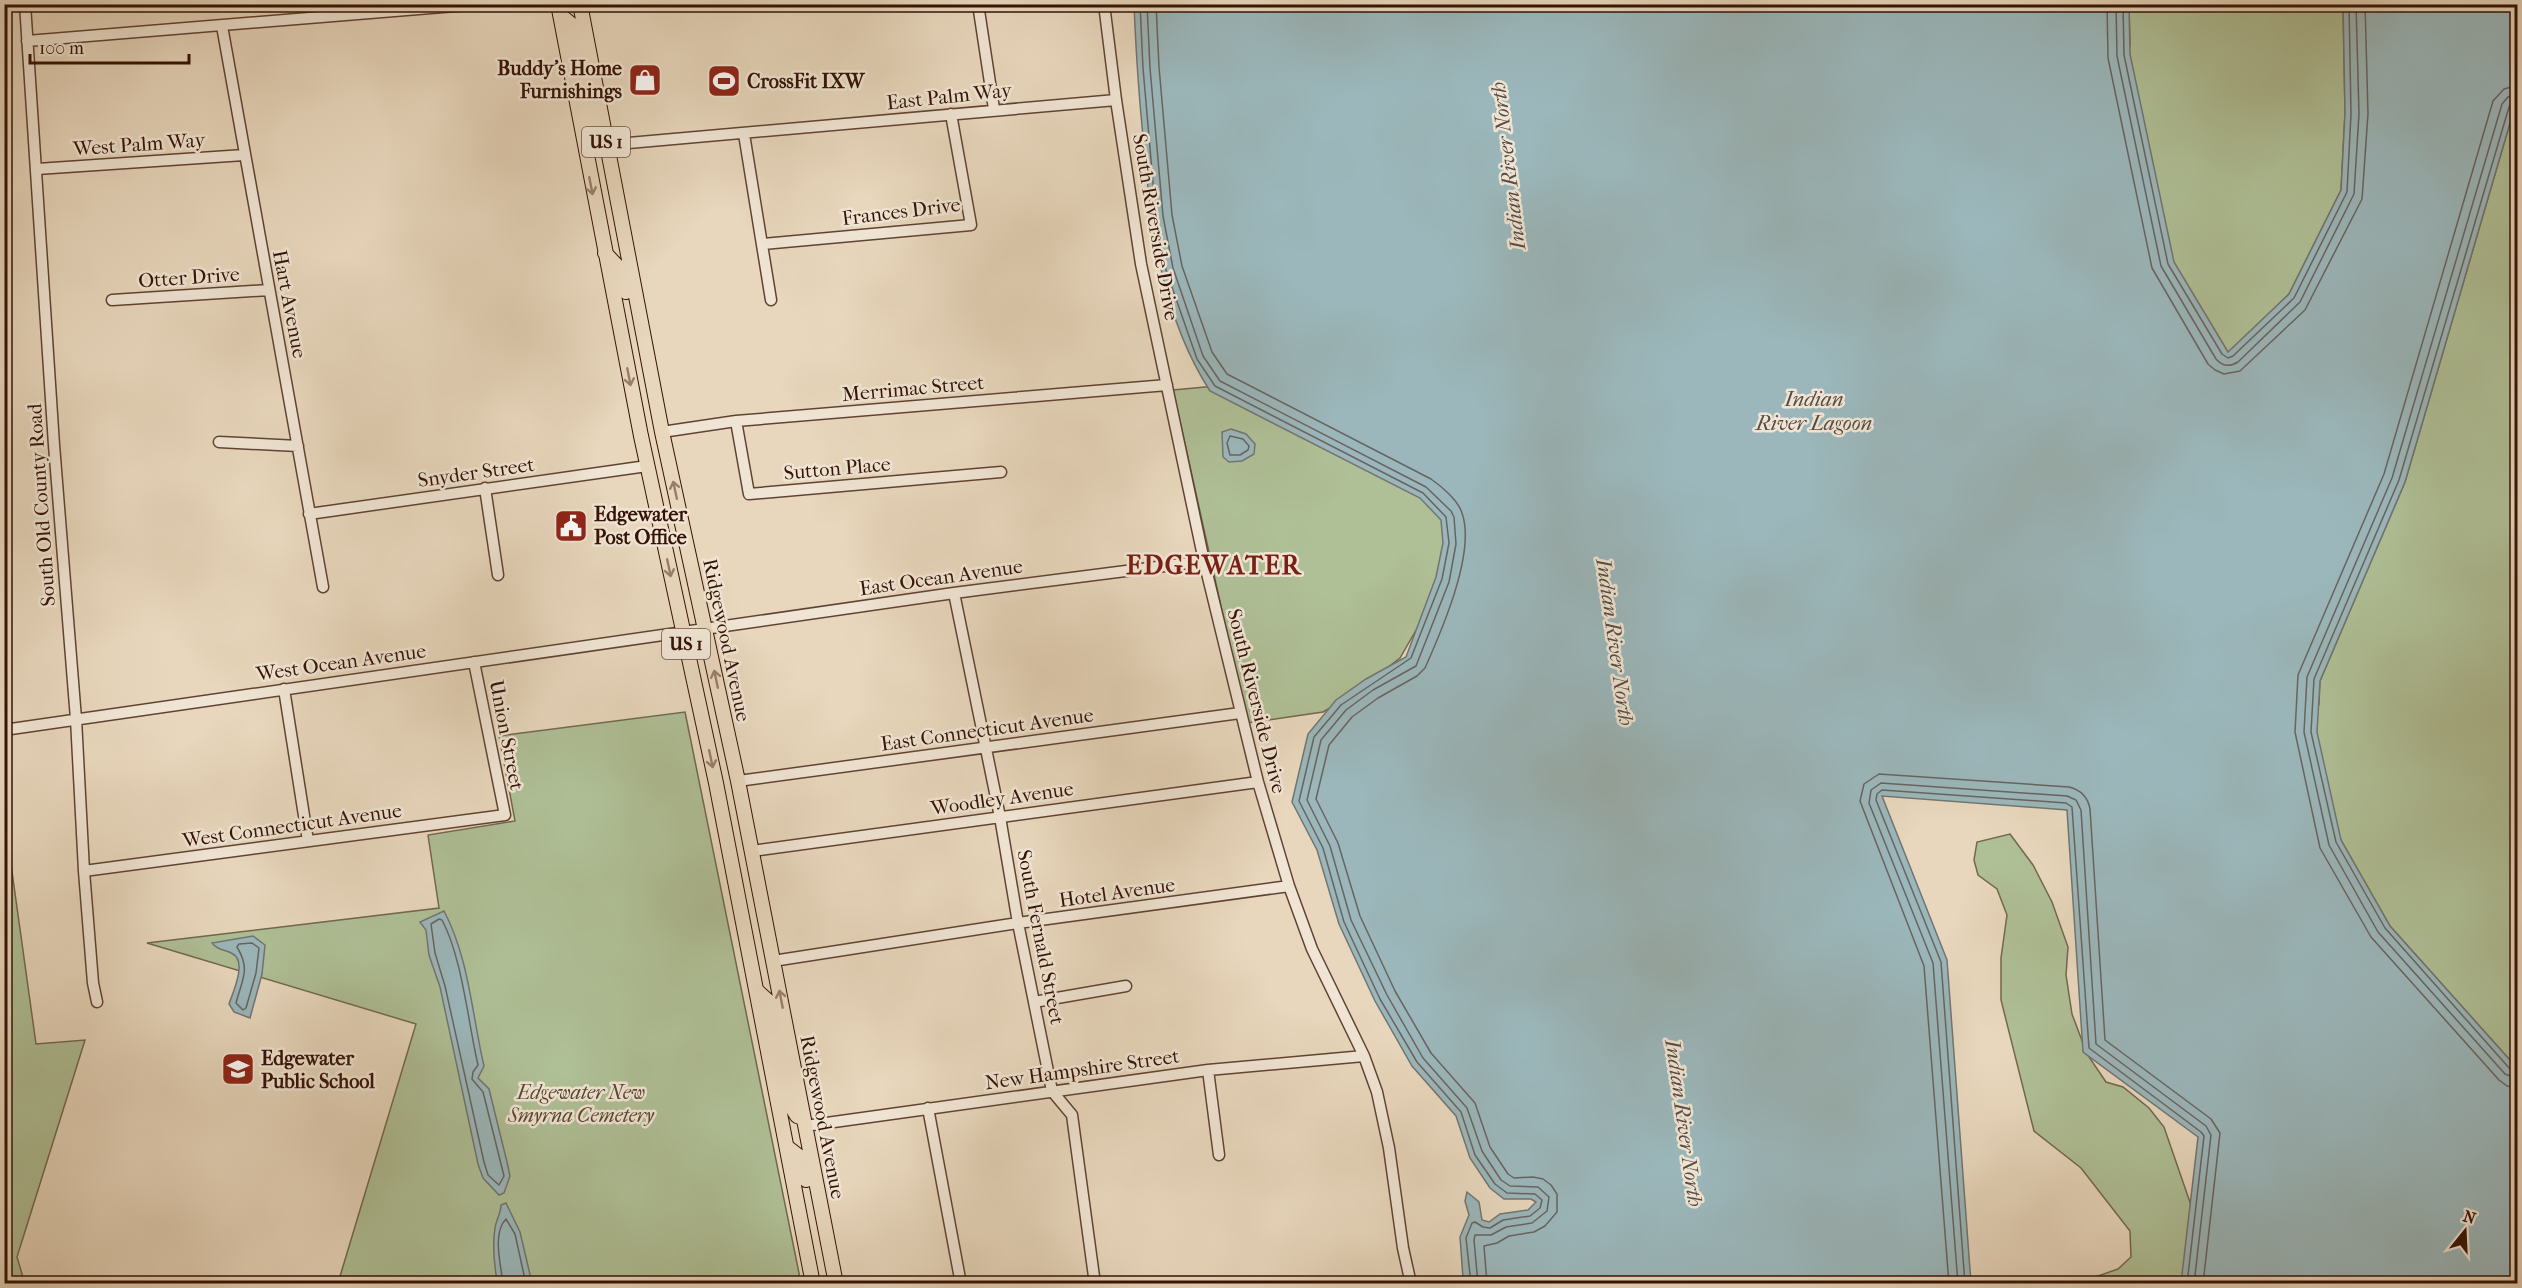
<svg xmlns="http://www.w3.org/2000/svg" width="2522" height="1288" font-family="'IM FELL French Canon',serif">
<style>
.green{fill:#afbf96;stroke:#72684e;stroke-width:1.5}
.water{fill:#9bb7bb;stroke:#727572;stroke-width:1.5}
.lines{fill:none;stroke-linecap:round;stroke-linejoin:round}
.shore{stroke:#686460;stroke-width:1.5}
.minor-casing{stroke:#614333;stroke-width:13}
.major-casing{stroke:#341205;stroke-width:16}
.minor{stroke:#f0e5d4;stroke-width:10}
.major{stroke:#e8d7bd;stroke-width:14}
.oneway{stroke:#977e6a}
.labels{text-anchor:middle;stroke-width:5;stroke-linejoin:round;paint-order:stroke}
.shield{fill:#f0e5d4;stroke:#6c5143;stroke-width:1.5}
.shield-label{font-size:18px;font-weight:bold;fill:#341205}
.poi-label{font-size:20px;font-weight:bold;fill:#341205;stroke:#f0e5d4;text-anchor:start}
.street-label{font-size:20px;fill:#341205;stroke:#f0e5d4}
.park-label{font-size:20px;font-style:italic;fill:#594630;stroke:#f0e5d4}
.water-label{font-size:21px;font-style:italic;fill:#584c45;stroke:#f0e5d4}
.district-label{font-size:26px;font-weight:bold;letter-spacing:1.5px;fill:#7a1f14;stroke:#f0e5d4}
</style>
<rect width="100%" height="100%" fill="#e8d7bd"/>
<filter id="stains"><feTurbulence type="fractalNoise" baseFrequency=".00333" numOctaves="4"/><feColorMatrix values="0 0 0 0 .2 0 0 0 0 .09 0 0 0 0 .02 0 0 0 .5 -.17"/></filter>
<radialGradient id="worn" r=".72"><stop offset=".6" stop-color="#630" stop-opacity="0"/><stop offset="1" stop-color="#630" stop-opacity=".3"/></radialGradient>
<path class="green" d="M2129 5H2343L2345 113 2341 190 2289 294 2228 353 2184 279 2173 274 2158 189 2126 63 2130 45Z
M2517 99V1068L2390 926 2341 840 2303 744 2319 704 2320 681 2405 482Z
M1216 386 1439 452 1450 571 1400 658 1346 699 1323 712 1247 723 1173 390Z
M685 712 801 1283H338L416 1024 147 943 439 908 428 835 515 821 499 736Z
M4 814 36 1044 85 1040 17 1257 25 1284 4 1283Z
M2010 834 2033 865 2052 902 2068 947 2066 975 2072 1014 2087 1054 2106 1082 2123 1087 2149 1108 2164 1127 2192 1208 2187 1283H2078L2118 1269 2131 1257 2130 1231 2081 1168 2034 1131 2001 1000V958L2007 915 1997 889 1978 875 1974 860 1977 842Z"/>
<path class="water" d="M1134 5H2129L2130 54 2174 262 2228 352 2289 294 2341 190 2345 113 2343 5H2517V99L2405 482 2320 681 2317 732 2341 840 2390 926 2517 1068V1283H2181L2198 1137 2083 1052 2067 810 1882 796 1947 960 1971 1283H1466L1463 1278 1460 1237 1469 1215 1465 1201 1467 1192 1479 1202 1482 1220 1489 1222 1500 1214 1528 1210 1536 1202 1531 1199H1504L1490 1188 1470 1158 1456 1116 1412 1066 1375 1001 1339 924 1317 850 1292 802 1308 734 1336 700 1366 679 1406 657 1436 577 1443 543 1441 520 1420 498 1210 391C1163 318 1151 231 1144 146 1139 99 1136 52 1134 5Z
M1231 429 1246 434 1255 444 1254 454 1242 461 1229 462 1223 457 1222 432Z
M444 911C469 958 472 1015 484 1066L478 1078 489 1089 507 1162 510 1176 504 1193 499 1195 483 1178 478 1164 440 987 429 955 426 930 420 922Z
M253 936 265 945 262 974 250 1018 234 1012 229 1004C233 992 247 962 233 954 225 949 218 951 212 943Z
M506 1203 520 1232 532 1283H498L497 1281C494 1263 492 1246 495 1228 496 1220 501 1213 501 1205Z"/>
<g class="lines">
<path class="shore" d="M1140 4 1143 68 1156 217 1166 270 1197 359 1215 386 1423 493 1446 517 1449 543 1442 579 1411 658 1341 705 1314 737 1299 801 1323 848 1344 922 1380 999 1417 1062 1461 1112 1475 1155 1495 1184 1507 1193 1535 1194 1542 1200 1540 1208 1530 1216 1503 1220 1490 1228 1483 1227 1475 1222 1472 1223 1466 1238 1471 1284
M1147 4 1150 68 1163 216 1173 268 1203 356 1220 381 1426 487 1451 511 1454 517 1456 544 1449 582 1416 666 1373 690 1346 710 1321 740 1307 800 1330 846 1351 920 1387 995 1423 1058 1467 1108 1482 1151 1501 1180 1510 1186 1538 1187 1549 1197 1547 1211 1532 1223 1506 1227 1491 1235H1475L1474 1240 1478 1284
M1156 4 1159 67 1172 215 1182 266 1212 352 1227 374 1431 479C1441 486 1458 500 1462 513 1476 552 1442 630 1425 668L1417 676 1378 698 1352 717 1329 745 1316 799 1338 843 1360 916 1395 991 1431 1053 1475 1103 1490 1147 1508 1174 1514 1178 1533 1177 1543 1179 1551 1185 1557 1194V1212L1545 1226 1534 1232 1509 1236 1497 1243 1484 1246 1487 1284
M2107 4 2108 58 2152 268 2208 364 2215 370 2224 374 2240 371 2305 310 2362 199 2368 114 2365 4
M2116 4 2117 56 2161 266 2216 359C2222 366 2230 367 2238 362L2300 302 2354 194 2359 114 2356 4
M2123 4 2124 55 2168 264 2222 354 2228 358 2233 356 2294 298 2347 192 2351 114 2349 4
M2518 85 2504 89 2493 101 2384 474 2298 675 2295 732 2320 848 2371 937 2499 1080 2507 1086 2518 1088
M2518 94 2508 97 2502 104 2392 478 2307 677 2304 732 2329 845 2378 932 2505 1074 2518 1079
M2518 102 2512 103 2509 107 2399 480 2314 679 2311 732 2336 842 2385 928 2510 1069 2518 1071
M1230 436 1243 439 1249 446 1248 450 1240 455H1230L1227 443Z
M439 919 442 920C462 957 468 1022 478 1065L473 1072 472 1079 483 1092 504 1176 499 1185 488 1175 484 1162 445 986 435 953 431 924Z
M252 943 259 948 256 973 246 1008 243 1010 236 1003C242 979 251 970 237 947L239 944Z
M503 1284C501 1265 492 1233 506 1219L515 1234 526 1284
M1949 1284 1924 966 1860 801 1864 784 1879 774 2069 787C2081 790 2088 797 2090 809L2105 1040 2211 1119 2220 1133 2203 1284
M1958 1284 1933 963 1869 803 1871 790 1881 783 2067 796 2076 800 2081 810 2096 1044 2206 1126 2211 1135 2194 1284
M1965 1284 1941 962 1876 800 1877 794 1882 790 2066 803 2072 807 2089 1048 2201 1132 2204 1136 2187 1284"/>
<defs>
<path id="minor" d="M25 4 54 445 76 719 84 871 93 983 97 1002
M978 4 994 109
M1104 4 1116 100 1141 264 1204 561 1258 782 1289 886 1312 949 1364 1056 1377 1092 1389 1148 1403 1248 1411 1284
M222 26 323 587
M27 41 480 4
M744 134 771 300
M606 145 1116 100
M37 169 244 155
M763 244 971 225 951 114
M112 300 269 290
M736 421 749 494 1001 472
M662 432 736 421 1167 385
M219 442 298 446
M485 488 498 575
M309 514 647 466
M954 593 1000 817 1018 923 1052 1091 1072 1115 1095 1284
M284 689 308 841
M4 730 954 593 1204 561
M738 781 1240 713
M752 851 1258 782
M84 871 505 815 474 662
M773 961 1018 923 1289 886
M1034 1002 1126 986
M1208 1070 1219 1155
M928 1108 961 1284
M805 1126 1208 1070 1364 1056"/>
<path id="major" d="M558 4 641 436 716 783 813 1284
M580 4 662 432 738 781 836 1284
M560 15 572 25 592 132 606 145
M605 253 619 268 626 292
M756 990 769 1002 791 1106 797 1116 803 1118
M787 1147 800 1157 806 1180"/>
</defs>
<use href="#minor" class="minor-casing"/>
<use href="#major" class="major-casing"/>
<use href="#minor" class="minor"/>
<use href="#major" class="major"/>
</g>
<defs><path id="oneway-shaft" d="M-6 0H5M1.5-3L5.5 0L1.5 3" fill="none" stroke-width="1.6" stroke-linecap="round" stroke-linejoin="round" transform="scale(1.5)"/></defs>
<g class="oneway">
<use href="#oneway-shaft" transform="translate(591 186) rotate(79)"/>
<use href="#oneway-shaft" transform="translate(629 377) rotate(79)"/>
<use href="#oneway-shaft" transform="translate(675 490) rotate(-102)"/>
<use href="#oneway-shaft" transform="translate(669 568) rotate(78)"/>
<use href="#oneway-shaft" transform="translate(716 679) rotate(-102)"/>
<use href="#oneway-shaft" transform="translate(711 759) rotate(78)"/>
<use href="#oneway-shaft" transform="translate(781 999) rotate(-101)"/>
</g>
<defs>
<symbol id="shop-square" viewBox="-11 -11 22 22"><rect x="-9" y="-9" width="18" height="18" rx="4" fill="#8f2418" stroke="#f0e5d4"/><path d="M-5-2.5h2.3a2.7 3.5 0 0 1 5.4 0H5L5.5 6h-11ZM-1.5-2.5h3a1.5 2.3 0 0 0-3 0Z" fill="#fff"/></symbol>
<symbol id="stadium-square" viewBox="-11 -11 22 22"><rect x="-9" y="-9" width="18" height="18" rx="4" fill="#8f2418" stroke="#f0e5d4"/><path d="M0-5a6.5 5 0 1 0 0 10a6.5 5 0 1 0 0-10ZM-3.5-1.8h7v3.6h-7Z" fill="#fff"/></symbol>
<symbol id="civic-square" viewBox="-11 -11 22 22"><rect x="-9" y="-9" width="18" height="18" rx="4" fill="#8f2418" stroke="#f0e5d4"/><path d="M-.6-6.5H3V-4.5H.6V-3L4-1V1h2V6H-6V1h2V-1L-.6-3ZM-1.2 2.5V6h2.4V2.5Z" fill="#fff"/></symbol>
<symbol id="school-square" viewBox="-11 -11 22 22"><rect x="-9" y="-9" width="18" height="18" rx="4" fill="#8f2418" stroke="#f0e5d4"/><path d="M0-5L7-2L0 1L-7-2ZM-4 1L0 2.5L4 1V4Q0 6-4 4Z" fill="#fff"/></symbol>
</defs>
<g fill-rule="evenodd">
<use href="#shop-square" x="626" y="61" width="38" height="38"/>
<use href="#stadium-square" x="705" y="62" width="38" height="38"/>
<use href="#civic-square" x="552" y="507" width="38" height="38"/>
<use href="#school-square" x="219" y="1050" width="38" height="38"/>
</g>
<g class="labels">
<g class="shield">
<rect x="582" y="127" width="48" height="30" rx="4.5"/>
<rect x="662" y="629" width="48" height="30" rx="4.5"/>
</g>
<g class="shield-label">
<text x="606" y="148">US 1</text>
<text x="686" y="650">US 1</text>
</g>
<g class="poi-label">
<text x="622" y="75" text-anchor="end">Buddy's Home<tspan x="622" dy="23">Furnishings</tspan></text>
<text x="747" y="88">CrossFit IXW</text>
<text x="594" y="521">Edgewater<tspan x="594" dy="23">Post Office</tspan></text>
<text x="261" y="1065">Edgewater<tspan x="261" dy="23">Public School</tspan></text>
</g>
<g class="street-label">
<text transform="translate(949 96) rotate(-6)" y="7">East Palm Way</text>
<text transform="translate(139 144) rotate(-4)" y="7">West Palm Way</text>
<text transform="translate(901 211) rotate(-7)" y="7">Frances Drive</text>
<text transform="translate(1156 227) rotate(80)" y="7">South Riverside Drive</text>
<text transform="translate(189 277) rotate(-4)" y="7">Otter Drive</text>
<text transform="translate(290 304) rotate(79)" y="7">Hart Avenue</text>
<text transform="translate(913 388) rotate(-5)" y="7">Merrimac Street</text>
<text transform="translate(837 468) rotate(-5)" y="7">Sutton Place</text>
<text transform="translate(476 472) rotate(-8)" y="7">Snyder Street</text>
<text transform="translate(41 505) rotate(-94)" y="7">South Old County Road</text>
<text transform="translate(941 577) rotate(-8)" y="7">East Ocean Avenue</text>
<text transform="translate(727 640) rotate(78)" y="7">Ridgewood Avenue</text>
<text transform="translate(341 662) rotate(-8)" y="7">West Ocean Avenue</text>
<text transform="translate(1257 701) rotate(76)" y="7">South Riverside Drive</text>
<text transform="translate(987 729) rotate(-8)" y="7">East Connecticut Avenue</text>
<text transform="translate(507 735) rotate(79)" y="7">Union Street</text>
<text transform="translate(1002 798) rotate(-8)" y="7">Woodley Avenue</text>
<text transform="translate(292 825) rotate(-8)" y="7">West Connecticut Avenue</text>
<text transform="translate(1117 892) rotate(-8)" y="7">Hotel Avenue</text>
<text transform="translate(1041 937) rotate(79)" y="7">South Fernald Street</text>
<text transform="translate(1082 1069) rotate(-8)" y="7">New Hampshire Street</text>
<text transform="translate(823 1117) rotate(79)" y="7">Ridgewood Avenue</text>
</g>
<g class="park-label">
<text x="581" y="1099">Edgewater New<tspan x="581" dy="23">Smyrna Cemetery</tspan></text>
</g>
<g class="water-label">
<text transform="translate(1508 166) rotate(-97)" y="7">Indian River North</text>
<text x="1814" y="406">Indian<tspan x="1814" dy="24">River Lagoon</tspan></text>
<text transform="translate(1615 642) rotate(82)" y="7">Indian River North</text>
<text transform="translate(1684 1123) rotate(82)" y="7">Indian River North</text>
</g>
<g class="district-label">
<text x="1214" y="574">EDGEWATER</text>
</g>
</g>
<rect width="2522" height="1288" fill="none" stroke="#e8d7bd" stroke-width="24"/>
<rect x="6" y="6" width="2510" height="1276" fill="none" stroke="#341205" stroke-width="3"/>
<rect x="12" y="12" width="2498" height="1264" fill="none" stroke="#341205" stroke-width="1.5"/>
<g transform="translate(2465 1231) rotate(18)" stroke="#f0e5d4" stroke-width="4.5" paint-order="stroke">
<path d="M0-4.5L10 22L0 15L-10 22Z" fill="#341205"/>
<text y="-9" font-size="16" font-weight="bold" text-anchor="middle" fill="#341205">N</text>
</g>
<path d="M30 54v9h159v-9" fill="none" stroke="#341205" stroke-width="3"/>
<text x="39" y="54" font-size="18" fill="#341205" stroke="#f0e5d4" stroke-width="4.5" paint-order="stroke">100 m</text>
<rect width="100%" height="100%" filter="url(#stains)"/>
<rect width="100%" height="100%" fill="url(#worn)"/>
</svg>
